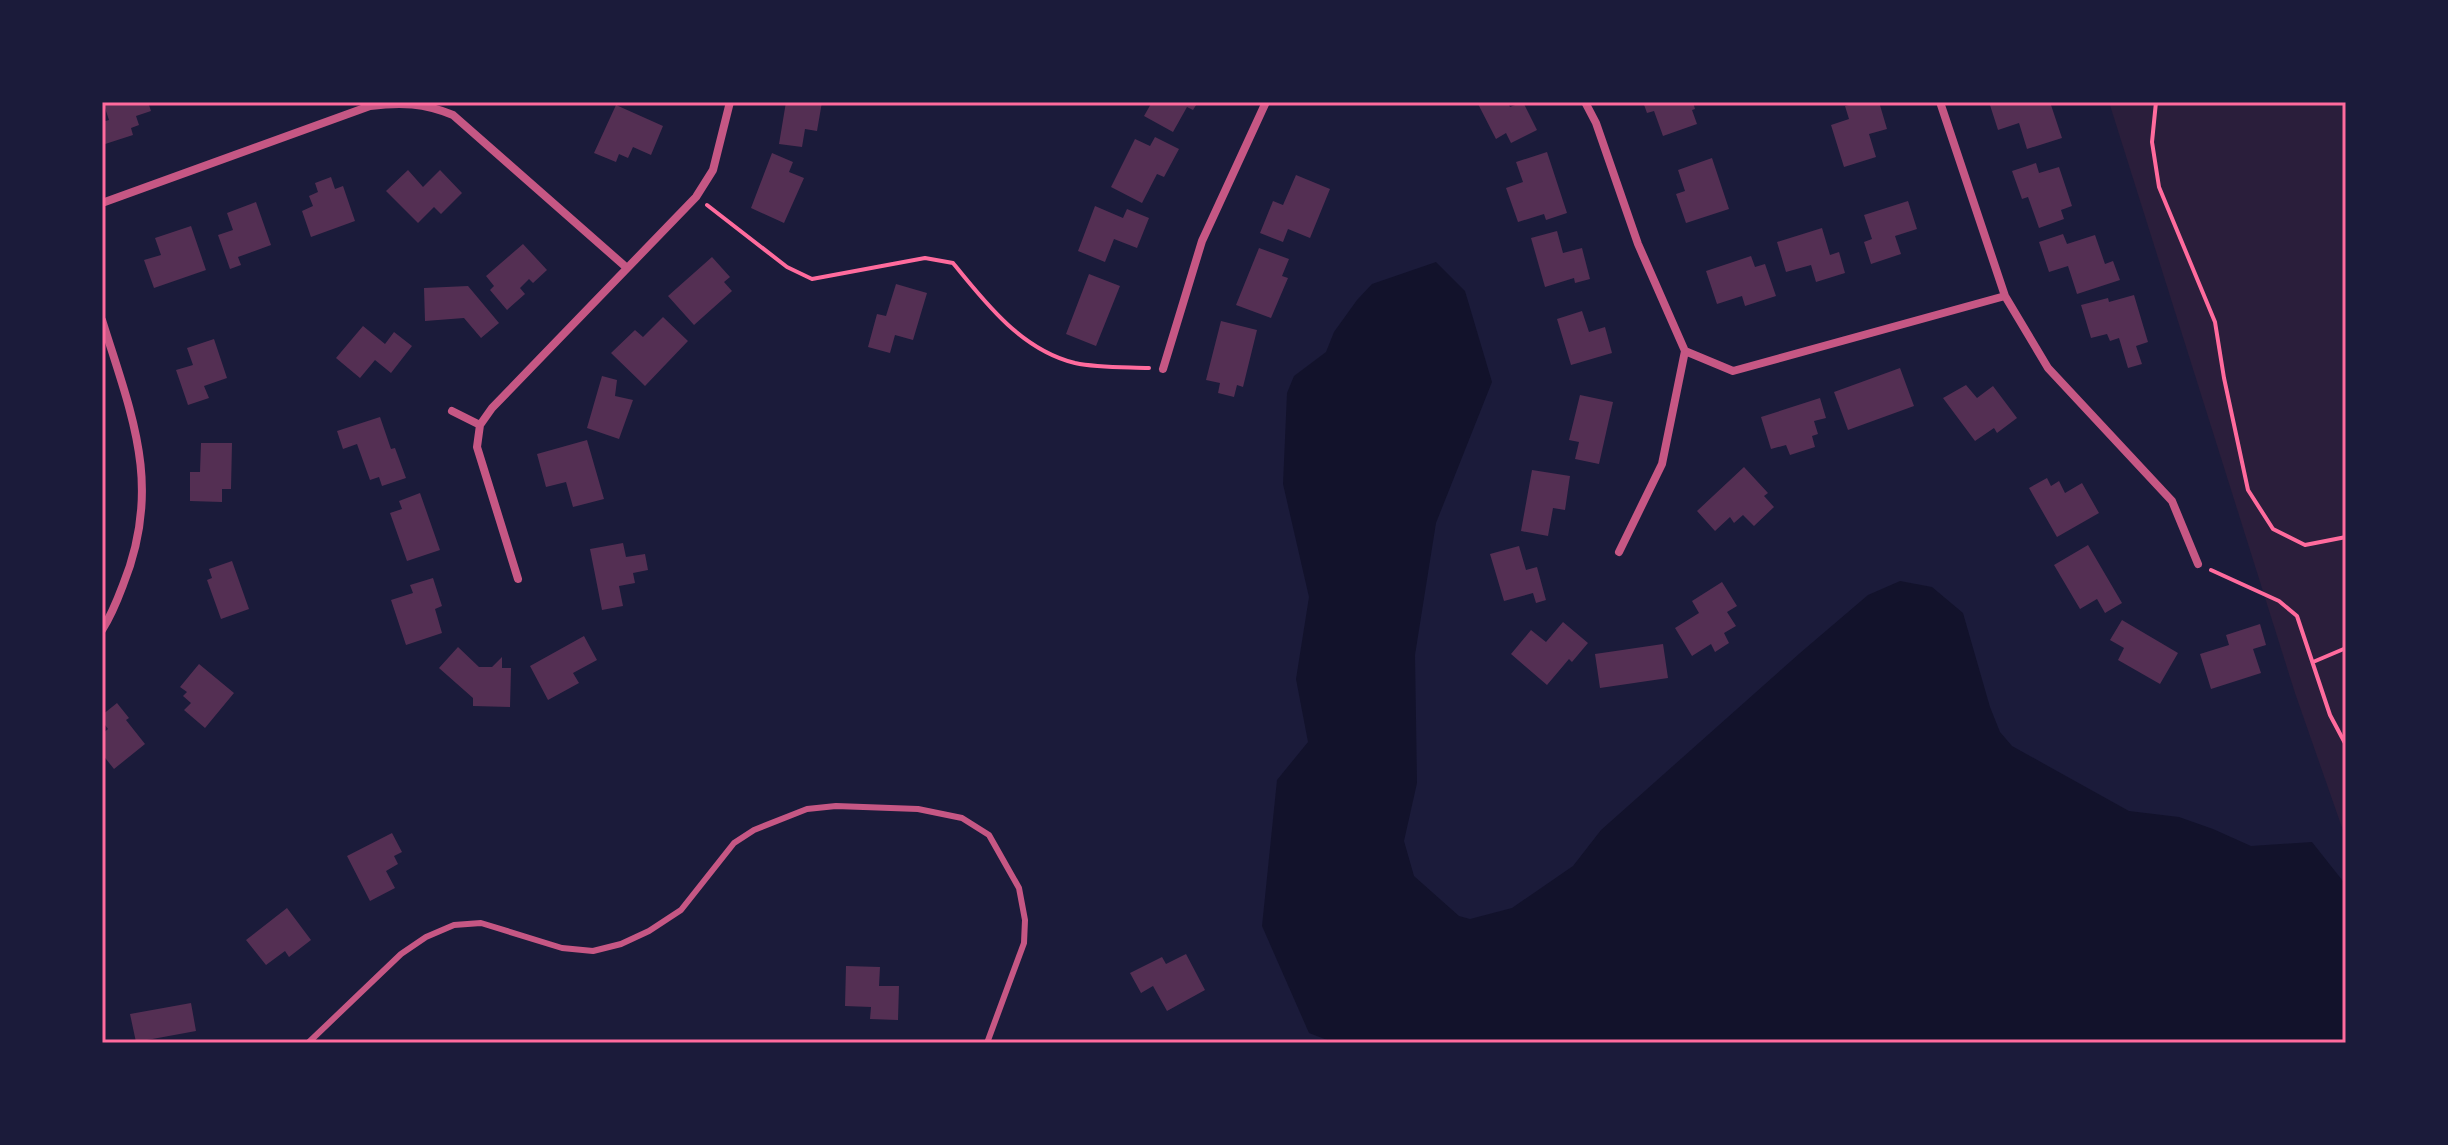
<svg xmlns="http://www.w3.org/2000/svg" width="2448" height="1145" font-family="'Alegreya Sans',sans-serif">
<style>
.green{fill:#2a1e3b}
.water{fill:#12122b}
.building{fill:#542f53}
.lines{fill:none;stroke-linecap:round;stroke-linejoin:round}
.path{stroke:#ff6b9d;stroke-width:4}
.service{stroke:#c65784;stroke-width:6}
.minor{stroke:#c65784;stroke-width:8}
.neatline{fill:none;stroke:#ff6b9d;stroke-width:3}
</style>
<rect width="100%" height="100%" fill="#1b1b3a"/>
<path class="green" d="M2109 102H2346V839L2295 693Z"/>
<path class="water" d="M1436 262 1465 291 1492 382 1436 523 1415 655 1417 783 1404 841 1414 876 1459 916 1470 919 1512 908 1573 866 1601 830 1800 653 1868 595 1900 581 1932 587 1963 613 1990 707 2000 732 2012 746 2129 811 2179 817 2213 829 2251 846 2312 842 2346 885V1043H1335L1309 1033 1262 926 1277 780 1308 742 1296 679 1309 597 1283 484 1287 393 1294 376 1326 352 1334 332 1357 300 1372 284Z"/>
<path class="building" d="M103 102H148L151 111 136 116 139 125 131 128 133 135 102 145V122L109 120Z
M786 102H822L817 131 805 129 802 147 779 144Z
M1152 102H1198L1193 110 1187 107 1173 132 1144 116Z
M1477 102H1508L1510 107 1523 102 1537 130 1511 143 1506 133 1496 139Z
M1643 102H1693L1695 109 1692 110 1697 124 1663 136 1654 111 1647 113Z
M1860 102H1879L1887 129 1869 134 1876 157 1844 167 1831 125 1849 119 1845 106Z
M1989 102H2050L2062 138 2027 149 2019 123 1998 130Z
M616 105 663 126 651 155 633 147 628 158 619 154 616 162 594 153Z
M1155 137 1179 149 1164 177 1157 174 1142 203 1111 187 1135 139 1150 146Z
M1547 152 1567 213 1546 220 1544 214 1518 222 1506 188 1523 182 1516 162Z
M772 153 793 162 789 172 804 178 784 223 751 208Z
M1712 158 1729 209 1686 223 1676 194 1685 191 1678 170Z
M2036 163 2039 173 2059 167 2072 206 2061 210 2064 219 2039 228 2028 197 2022 199 2012 171Z
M408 170 423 187 440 170 462 193 441 214 434 207 418 223 386 191Z
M1296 175 1330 189 1310 238 1288 229 1283 242 1260 233 1273 201 1283 205Z
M331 177 335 189 343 186 355 221 311 237 302 211 313 206 309 196 318 192 315 183Z
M1908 201 1917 229 1895 236 1901 254 1871 264 1864 242 1872 239 1864 215Z
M256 202 271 245 238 257 241 265 230 269 218 235 233 230 227 213Z
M1095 206 1123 218 1127 209 1149 218 1137 248 1114 239 1105 262 1078 251Z
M191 226 206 270 154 288 144 260 161 255 155 238Z
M1822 228 1830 255 1839 252 1845 273 1816 282 1811 265 1786 272 1777 242Z
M1557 231 1563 253 1582 248 1590 279 1575 283 1574 278 1545 287 1531 238Z
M2063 234 2067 244 2095 235 2105 264 2113 261 2120 280 2077 294 2068 266 2049 272 2039 242Z
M523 244 547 270 533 283 529 279 520 288 525 294 507 310 490 290 494 286 486 276Z
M1259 248 1289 259 1282 276 1288 278 1271 318 1236 305Z
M1751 256 1755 267 1765 264 1776 296 1745 306 1742 296 1717 304 1706 271Z
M712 257 730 277 724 282 732 291 694 325 668 296Z
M1089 274 1120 286 1096 346 1066 334Z
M896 284 927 293 913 340 895 335 890 353 868 347 877 314 886 316Z
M468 286 499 323 481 338 464 318 425 321 424 288Z
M2134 295 2148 342 2136 346 2142 364 2128 368 2119 338 2110 341 2107 334 2091 338 2081 305 2108 298 2109 302Z
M1582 311 1589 332 1605 327 1612 353 1571 365 1557 319Z
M663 317 688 341 645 386 611 353 635 330 643 337Z
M1221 321 1257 330 1243 387 1237 385 1234 397 1218 393 1220 383 1206 380Z
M363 326 385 344 394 332 412 346 391 373 375 360 360 378 336 358Z
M214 339 227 378 204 386 209 398 188 405 176 370 193 365 187 348Z
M1900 368 1914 406 1848 430 1834 392Z
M602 376 617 380 615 396 633 400 619 439 587 428Z
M1966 385 1977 398 1993 386 2017 418 1997 433 1994 428 1975 441 1943 398Z
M1580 395 1613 402 1599 464 1575 459 1579 442 1569 440Z
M1820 398 1826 418 1814 421 1818 434 1812 436 1815 447 1790 455 1786 445 1771 449 1761 417Z
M380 417 391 449 395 448 406 478 382 486 379 477 370 480 357 444 343 449 337 431Z
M587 440 604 499 573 507 566 482 546 487 537 454Z
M201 443H232L231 489H222V502L190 501V472H200Z
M1744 467 1768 493 1764 496 1774 507 1754 526 1743 515 1734 523 1730 517 1715 531 1697 511Z
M1532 470 1570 476 1565 510 1553 508 1548 536 1521 531Z
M2047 478 2051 486 2059 481 2065 493 2082 483 2099 513 2057 537 2029 488Z
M420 493 440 550 407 561 390 513 402 509 399 501Z
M623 543 626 557 645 554 648 570 633 573 635 583 619 586 623 606 602 610 590 549Z
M2088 545 2122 603 2105 613 2097 599 2080 609 2054 565Z
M1519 546 1526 570 1537 567 1546 600 1536 603 1533 593 1504 601 1490 554Z
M232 561 249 609 221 619 207 580 212 578 209 569Z
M433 578 442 606 435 609 442 633 406 645 391 600 413 593 410 585Z
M1722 582 1737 606 1727 612 1736 626 1724 633 1729 643 1715 652 1711 644 1692 656 1675 628 1699 613 1692 601Z
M2122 620 2178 653 2160 684 2118 660 2124 648 2110 640Z
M1563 622 1588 643 1572 662 1569 659 1547 685 1511 654 1531 630 1546 642Z
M2260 624 2266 645 2253 649 2261 673 2211 689 2200 654 2229 645 2226 635Z
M584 636 597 660 573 673 579 683 548 700 530 666Z
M1663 644 1668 678 1600 688 1595 654Z
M458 647 479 667H492L502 657V668H511L510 707 473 706V698L439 668Z
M199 664 234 693 205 728 184 710 191 703 183 696 187 692 180 687Z
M117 703 129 718 126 720 145 744 114 769 102 754V734L108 729 102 721V715Z
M392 833 402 852 394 856 398 864 386 871 395 888 370 901 347 856Z
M287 908 311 940 289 957 285 951 266 965 246 940Z
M1186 954 1205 990 1167 1011 1153 986 1141 993 1130 973 1162 957 1166 964Z
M846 966 880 967 879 986H899L898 1020 870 1019 871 1007 845 1006Z
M191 1003 196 1031 136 1042 130 1014Z"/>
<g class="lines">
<path class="path" d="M2156 102 2152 142 2159 187 2215 322 2224 378 2248 490 2273 529 2305 545 2346 537
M707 205 787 267 812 279 925 258 953 263C986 304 1022 350 1075 363 1098 368 1125 367 1149 368
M2211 570 2279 601 2297 616 2330 715 2346 745
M2313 662 2346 648"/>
<path class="service" d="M308 1043 401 954 426 937 454 925 481 923 562 948 593 951 621 944 649 931 681 910 734 843 754 830 807 809 836 806 918 809 962 818 989 835 1019 888 1025 920 1024 943 987 1043"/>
<path class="minor" d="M1585 102 1596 123 1638 244 1685 351 1733 371 2005 296
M1940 102 2005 296 2048 368 2172 501 2198 564
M102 203 370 106C401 102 424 103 453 115L627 268
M102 320C132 416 163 486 123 585 117 601 111 616 102 630
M1163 369 1202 241 1266 102
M452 411 480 425
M1619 552 1662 464 1685 351
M518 579 477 447 480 425 492 408 696 197 713 170 730 102"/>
</g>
<rect width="2448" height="1145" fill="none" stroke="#1b1b3a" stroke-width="208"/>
<rect x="104" y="104" width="2240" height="937" class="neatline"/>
</svg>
